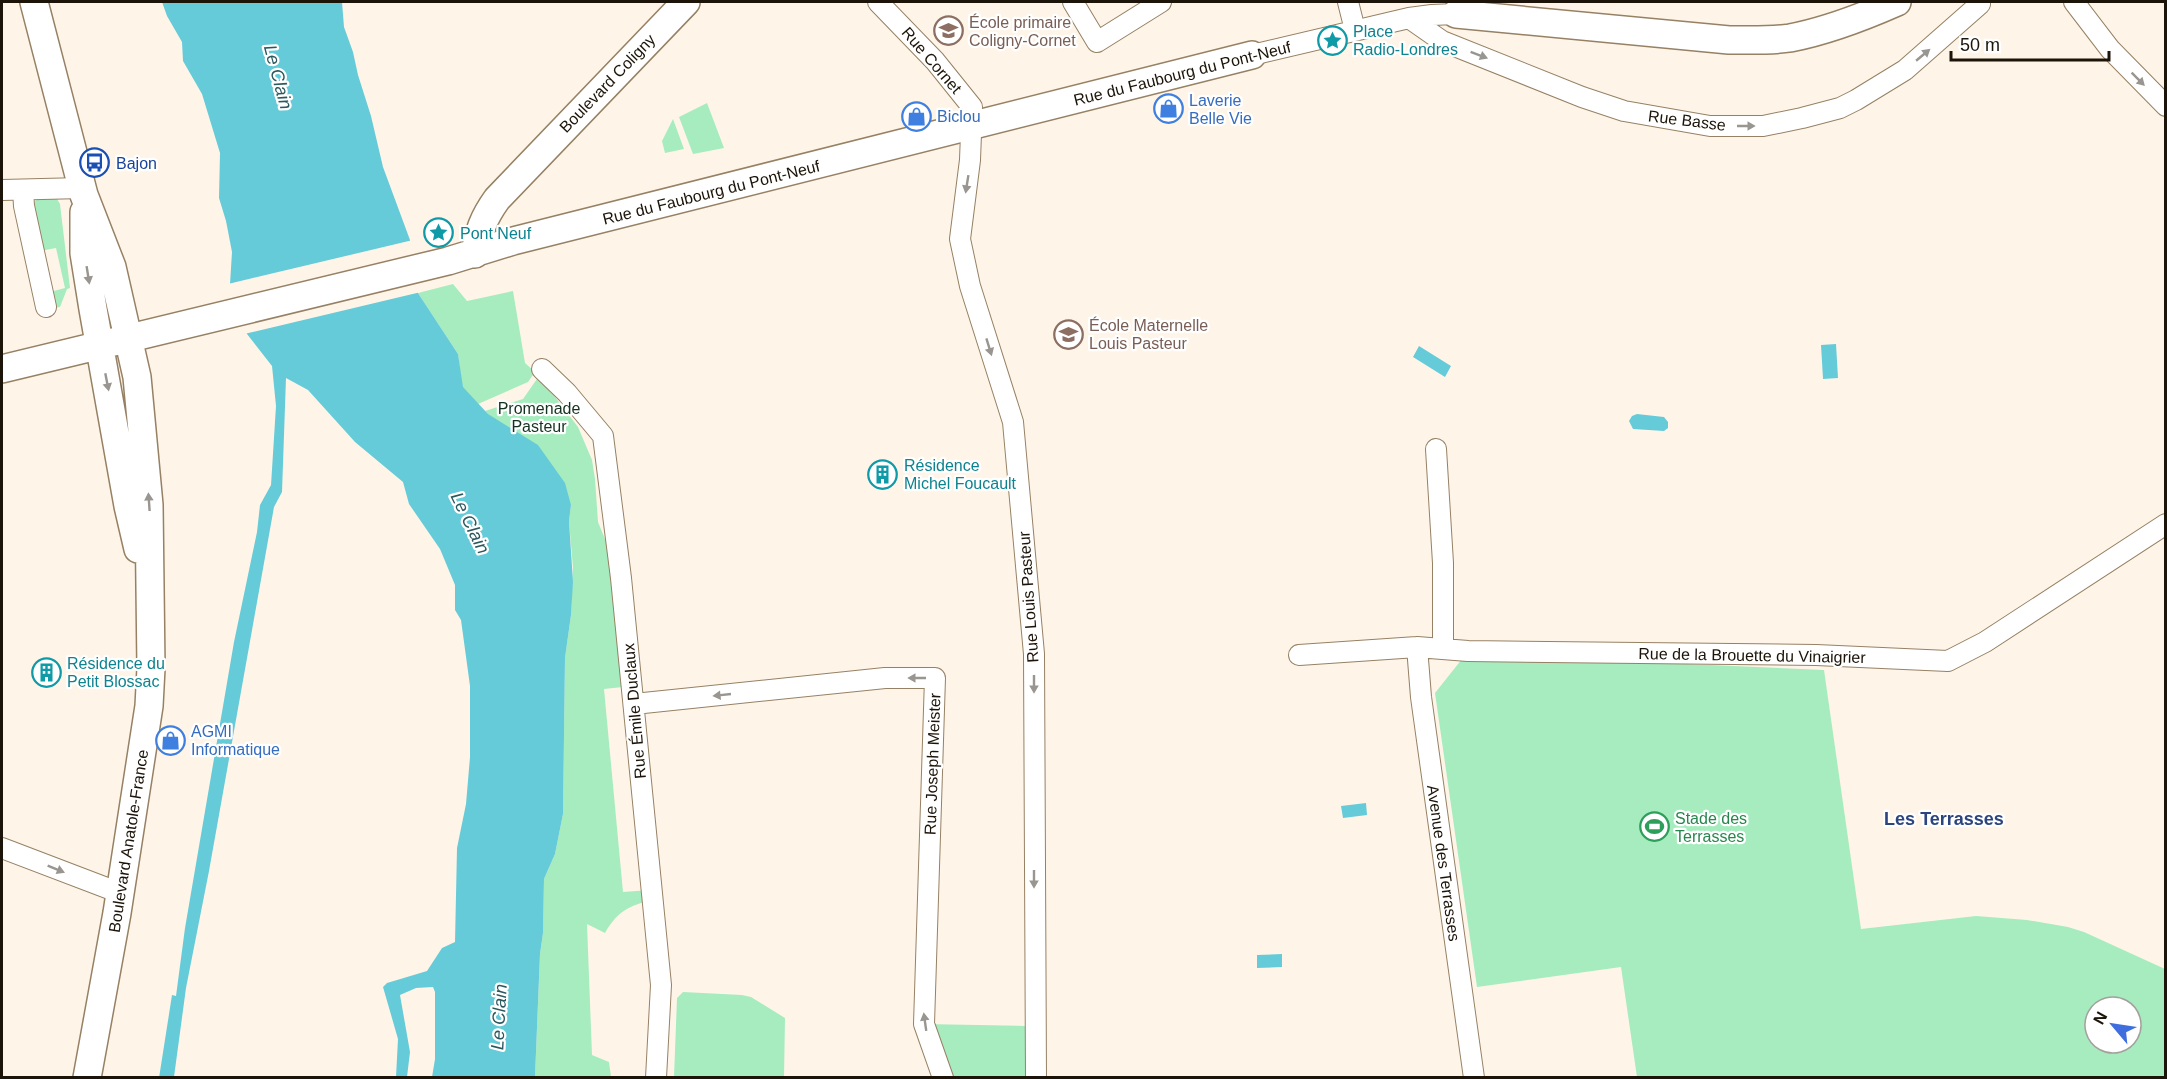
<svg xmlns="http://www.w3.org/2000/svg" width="2167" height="1079" font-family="Arial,sans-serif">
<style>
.green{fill:#a6ecbf;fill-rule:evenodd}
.water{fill:#66cbd8}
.pier{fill:#fef5e8}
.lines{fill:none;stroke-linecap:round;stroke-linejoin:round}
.street-casing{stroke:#968164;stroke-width:22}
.secondary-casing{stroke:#968164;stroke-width:30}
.street{stroke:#fff;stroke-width:20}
.secondary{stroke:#fff;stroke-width:27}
.oneway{fill:#999590}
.labels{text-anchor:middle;stroke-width:4.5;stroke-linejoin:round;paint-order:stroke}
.education-label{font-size:16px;fill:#785e54;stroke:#fff;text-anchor:start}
.culture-label{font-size:16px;fill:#0d838f;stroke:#fff;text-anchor:start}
.street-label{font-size:16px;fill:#1c1409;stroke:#fff}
.shop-label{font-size:16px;fill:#366cbe;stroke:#fff;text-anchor:start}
.transit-label{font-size:16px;fill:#164399;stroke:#fff;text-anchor:start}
.park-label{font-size:16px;fill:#133220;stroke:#fff}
.leisure-label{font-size:16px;fill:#27864d;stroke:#fff;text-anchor:start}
.water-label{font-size:18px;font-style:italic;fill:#2b585e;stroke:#fff}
.neighbourhood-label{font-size:18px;font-weight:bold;fill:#2c457e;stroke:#fff}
</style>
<rect width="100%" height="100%" fill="#fef5e8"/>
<path class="green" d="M707 103 724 148 693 154 679 117Z
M673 119 684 149 665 153 662 141Z
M43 196 57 199 60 204 70 288 67 289 60 307 53 308 50 292 65 288 56 248 40 251 32 206 36 200Z
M453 284 467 301 513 291 525 363 535 372 528 382 478 404 462 387 458 354 418 293Z
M539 376 578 427 592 460 595 479 598 522 621 578 632 686 604 689 623 892 650 890 651 900C627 907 618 911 605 933L587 924 592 1055 609 1062 611 1077H535L540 954 543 933 544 879 555 854 563 814 565 658 571 615 573 568 569 521 571 505 485 411 523 399Z
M1462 659 1641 662 1824 670 1861 929 1976 916 2027 920 2068 927 2084 932 2165 969V1077H1637L1621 967 1477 987 1435 693ZM2095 1007H2131V1043H2095Z
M683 992 742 995 751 997 785 1018 784 1077H674L677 998Z
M924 1024 1025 1026 1026 1077H943Z"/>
<path class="water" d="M162 2H342L344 27 353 52 358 75 371 116 383 167 410 240 418 293 458 354 463 387 488 414 538 445 565 483 571 505 569 521 573 582 571 615 565 658 563 814 555 854 544 879 543 933 540 954 535 1077H432L435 1059V992L433 987 416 988 400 995 410 1052 407 1077H396L398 1039 383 987 387 983 427 971 442 948 455 942 457 848 466 804 470 757V686L461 620 455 610V585L440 549 409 504 403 482 355 442 308 390 286 378 282 492 274 507 209 871 186 988 174 1077 159 1078 172 995 176 996 185 928 234 642 257 532 260 505 271 485 276 406 272 366 247 334 230 284 232 252 226 221 219 198 220 153 202 94 183 61 182 42 167 16Z
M1836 344 1838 378 1823 379 1821 345Z
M1419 346 1451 366 1445 377 1413 357Z
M1637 414 1664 417 1668 422V428L1664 431 1633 429 1629 421 1632 416Z
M1366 803 1367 815 1343 818 1341 806Z
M1282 954V967L1257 968V955Z"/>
<path class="pier" d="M413 240 421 292 244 334 228 284Z"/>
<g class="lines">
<defs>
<path id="street" d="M878 2 935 61 972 107 970 160 960 239 970 286 1013 422 1034 654 1036 1078
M1073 2 1097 42 1161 2
M1348 2 1355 30
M2074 2 2110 49 2166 106
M1409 18 1442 41 1582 97 1624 111 1710 126H1763L1802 118 1840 108 1856 100 1905 70 1980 4 1979 2
M1252 55 1409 18 1432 15 1456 14
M2 190 82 188
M23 190 24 206 46 307
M542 369 567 393 603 436 621 578 661 985 656 1078
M1436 449 1443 563V648
M1417 647 1421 697 1474 1078
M1299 655 1417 647 1468 651 1816 655 1948 661 1985 642 2166 524
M634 704 885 678H935L924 1024 943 1078
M2 848 120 893"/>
<path id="secondary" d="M34 2 84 195 112 267 137 377 149 505 151 668 149 706 117 913 87 1078
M1456 14 1729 40C1749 40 1770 41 1790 38 1827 31 1863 17 1897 2
M84 212V253L93 309 128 506 138 549
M475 254C478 232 484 217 497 199L686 2
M2 369 448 261 513 241 1252 55"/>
</defs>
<use href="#street" class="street-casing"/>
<use href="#secondary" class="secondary-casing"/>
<use href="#street" class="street"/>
<use href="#secondary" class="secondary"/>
</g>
<defs><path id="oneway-solid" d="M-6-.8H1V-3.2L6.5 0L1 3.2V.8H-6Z" transform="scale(1.5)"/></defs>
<g class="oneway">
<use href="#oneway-solid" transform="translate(1479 55) rotate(21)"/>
<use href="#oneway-solid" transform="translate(1923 55) rotate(-40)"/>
<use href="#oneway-solid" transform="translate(2138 79) rotate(45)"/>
<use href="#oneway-solid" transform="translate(1746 126)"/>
<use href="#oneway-solid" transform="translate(967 184) rotate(99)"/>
<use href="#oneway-solid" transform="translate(88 275) rotate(81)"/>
<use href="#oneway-solid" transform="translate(989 347) rotate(73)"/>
<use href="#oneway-solid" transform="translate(107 382) rotate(79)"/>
<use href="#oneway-solid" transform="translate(149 502) rotate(-94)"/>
<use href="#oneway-solid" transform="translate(917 678) rotate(180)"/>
<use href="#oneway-solid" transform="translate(1034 684) rotate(90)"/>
<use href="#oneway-solid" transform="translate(722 695) rotate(174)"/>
<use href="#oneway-solid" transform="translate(56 869) rotate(22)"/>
<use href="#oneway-solid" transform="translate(1034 879) rotate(90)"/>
<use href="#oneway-solid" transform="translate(925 1022) rotate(-98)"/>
</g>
<defs>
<symbol id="school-ring" viewBox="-11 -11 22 22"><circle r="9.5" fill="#fff" stroke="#8d6e63" stroke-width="1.5"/><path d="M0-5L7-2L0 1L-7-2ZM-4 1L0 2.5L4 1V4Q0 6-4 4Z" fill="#8d6e63"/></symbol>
<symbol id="sight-ring" viewBox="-11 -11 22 22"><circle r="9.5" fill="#fff" stroke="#0f9aa8" stroke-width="1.5"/><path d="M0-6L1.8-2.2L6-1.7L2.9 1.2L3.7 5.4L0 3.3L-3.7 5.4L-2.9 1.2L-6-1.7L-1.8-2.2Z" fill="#0f9aa8"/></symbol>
<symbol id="shop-ring" viewBox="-11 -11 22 22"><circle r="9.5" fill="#fff" stroke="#3f7fe0" stroke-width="1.5"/><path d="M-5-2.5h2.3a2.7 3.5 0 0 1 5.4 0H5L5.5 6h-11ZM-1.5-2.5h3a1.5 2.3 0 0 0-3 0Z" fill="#3f7fe0"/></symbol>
<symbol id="bus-ring" viewBox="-11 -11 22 22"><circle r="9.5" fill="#fff" stroke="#1a4fb4" stroke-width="1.5"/><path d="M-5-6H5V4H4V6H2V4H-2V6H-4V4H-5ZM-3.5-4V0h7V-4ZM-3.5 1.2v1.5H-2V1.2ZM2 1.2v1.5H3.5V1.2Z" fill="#1a4fb4"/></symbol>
<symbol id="building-ring" viewBox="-11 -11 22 22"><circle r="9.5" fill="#fff" stroke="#0f9aa8" stroke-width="1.5"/><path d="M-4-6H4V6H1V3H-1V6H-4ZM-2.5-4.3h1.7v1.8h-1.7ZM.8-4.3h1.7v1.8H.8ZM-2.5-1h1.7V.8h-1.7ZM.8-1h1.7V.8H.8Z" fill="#0f9aa8"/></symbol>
<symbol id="stadium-ring" viewBox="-11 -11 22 22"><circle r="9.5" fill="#fff" stroke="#2e9e5b" stroke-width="1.5"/><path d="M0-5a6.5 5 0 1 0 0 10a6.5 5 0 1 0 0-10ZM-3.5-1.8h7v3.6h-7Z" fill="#2e9e5b"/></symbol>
</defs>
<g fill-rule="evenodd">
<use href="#school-ring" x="932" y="14" width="33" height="33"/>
<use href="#sight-ring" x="1316" y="24" width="33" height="33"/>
<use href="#shop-ring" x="1152" y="92" width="33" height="33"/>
<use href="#shop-ring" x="900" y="100" width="33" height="33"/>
<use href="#bus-ring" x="78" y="146" width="33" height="33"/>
<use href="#sight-ring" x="422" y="216" width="33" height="33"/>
<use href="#school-ring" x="1052" y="318" width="33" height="33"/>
<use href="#building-ring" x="866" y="458" width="33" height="33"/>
<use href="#building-ring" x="30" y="656" width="33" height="33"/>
<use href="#shop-ring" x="154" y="724" width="33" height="33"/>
<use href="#stadium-ring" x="1638" y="810" width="33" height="33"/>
</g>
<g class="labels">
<g class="education-label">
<text x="969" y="28">École primaire<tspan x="969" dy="18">Coligny-Cornet</tspan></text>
<text x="1089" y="331">École Maternelle<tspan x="1089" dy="18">Louis Pasteur</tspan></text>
</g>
<g class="culture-label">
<text x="1353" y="37">Place<tspan x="1353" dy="18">Radio-Londres</tspan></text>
<text x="460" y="239">Pont Neuf</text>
<text x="904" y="471">Résidence<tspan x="904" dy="18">Michel Foucault</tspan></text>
<text x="67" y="669">Résidence du<tspan x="67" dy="18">Petit Blossac</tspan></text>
</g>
<g class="street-label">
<text transform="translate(932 60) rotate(49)" y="6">Rue Cornet</text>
<text transform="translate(1182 73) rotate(-14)" y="6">Rue du Faubourg du Pont-Neuf</text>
<text transform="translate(607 83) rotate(-46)" y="6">Boulevard Coligny</text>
<text transform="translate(1687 120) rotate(7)" y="6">Rue Basse</text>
<text transform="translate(711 192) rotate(-14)" y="6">Rue du Faubourg du Pont-Neuf</text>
<text transform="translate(1028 597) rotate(-94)" y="6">Rue Louis Pasteur</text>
<text transform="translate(1752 655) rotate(1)" y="6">Rue de la Brouette du Vinaigrier</text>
<text transform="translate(634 711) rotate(-95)" y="6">Rue Émile Duclaux</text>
<text transform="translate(932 764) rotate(-88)" y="6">Rue Joseph Meister</text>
<text transform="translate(128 841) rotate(-81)" y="6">Boulevard Anatole-France</text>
<text transform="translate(1444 863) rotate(82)" y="6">Avenue des Terrasses</text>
</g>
<g class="shop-label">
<text x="1189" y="106">Laverie<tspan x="1189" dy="18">Belle Vie</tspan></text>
<text x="937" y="122">Biclou</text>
<text x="191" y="737">AGMI<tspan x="191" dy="18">Informatique</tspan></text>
</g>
<g class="transit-label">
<text x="116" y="169">Bajon</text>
</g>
<g class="park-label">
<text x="539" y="414">Promenade<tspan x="539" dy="18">Pasteur</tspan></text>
</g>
<g class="leisure-label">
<text x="1675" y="824">Stade des<tspan x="1675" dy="18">Terrasses</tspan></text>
</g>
<g class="water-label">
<text transform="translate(278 77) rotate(75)" y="6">Le Clain</text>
<text transform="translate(470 523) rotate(64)" y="6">Le Clain</text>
<text transform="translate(499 1017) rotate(-87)" y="6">Le Clain</text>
</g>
<g class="neighbourhood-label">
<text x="1944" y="825">Les Terrasses</text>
</g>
</g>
<rect width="2167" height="1079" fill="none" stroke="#1c1409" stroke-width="6"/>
<g transform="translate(2113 1025) rotate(299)"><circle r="28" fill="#ffffff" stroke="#a4a19d" stroke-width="1.5"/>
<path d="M0-4.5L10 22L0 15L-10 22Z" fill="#3f6edf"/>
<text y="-9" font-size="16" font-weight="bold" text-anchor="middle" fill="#1c1409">N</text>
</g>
<path d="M1951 51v9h158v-9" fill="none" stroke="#1c1409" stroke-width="3"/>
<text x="1960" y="51" font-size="18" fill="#1c1409" stroke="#ffffff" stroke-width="4.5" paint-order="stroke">50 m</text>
</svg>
